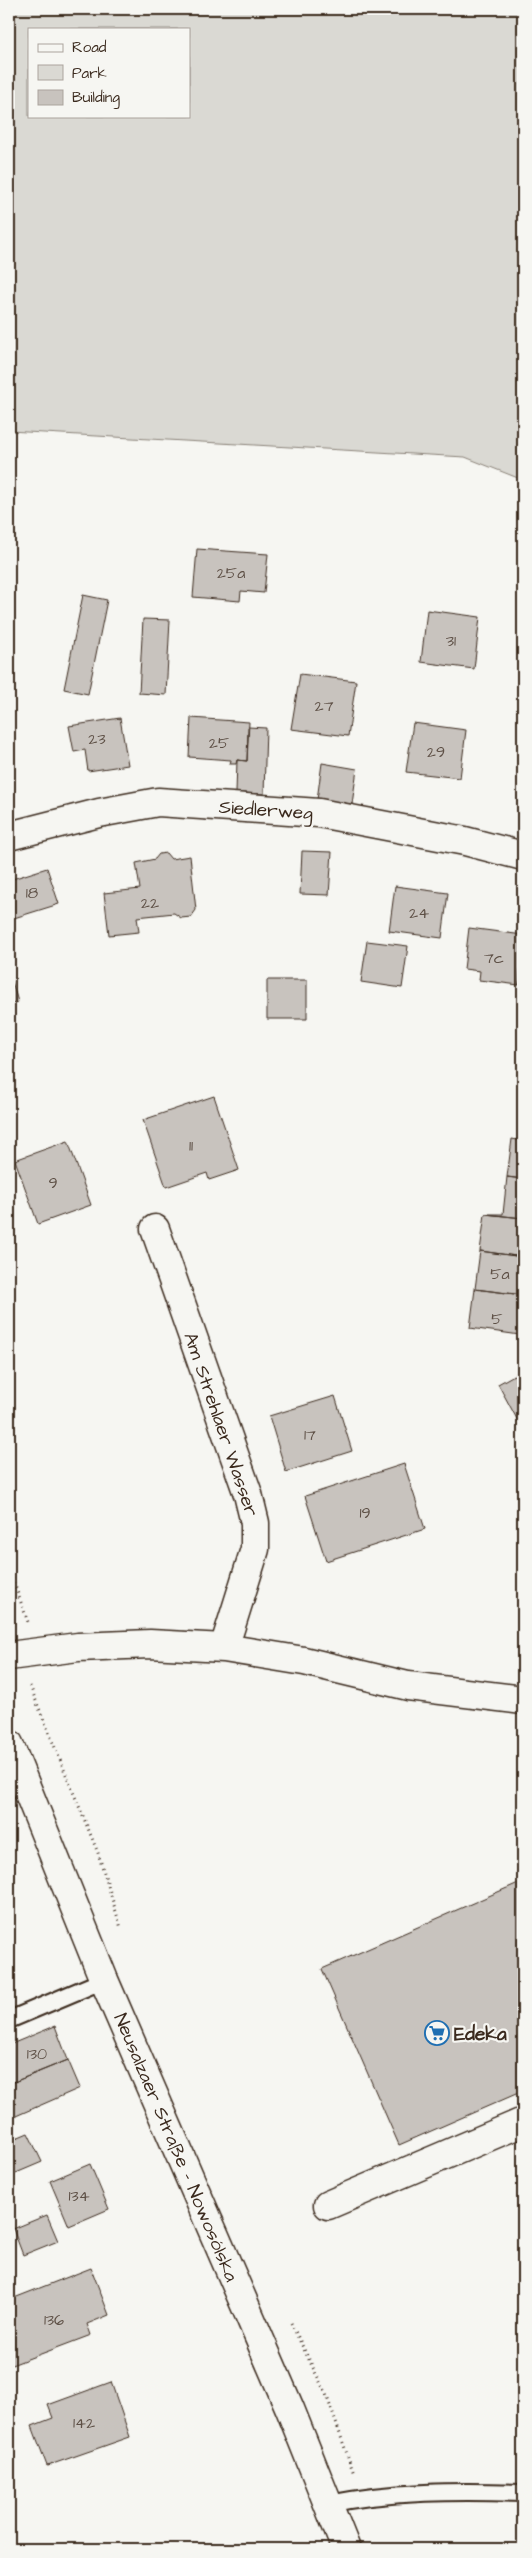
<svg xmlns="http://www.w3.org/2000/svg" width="532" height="2558" font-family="'Architects Daughter',sans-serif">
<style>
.green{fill:#dad9d3;stroke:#8a8278;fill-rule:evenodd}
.building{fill:#c8c3be;stroke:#3b2a1e}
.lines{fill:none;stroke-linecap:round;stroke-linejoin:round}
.lane-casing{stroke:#3b2a1e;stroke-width:20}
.street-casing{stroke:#3b2a1e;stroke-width:31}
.primary-casing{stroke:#3b2a1e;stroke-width:31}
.path{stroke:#3b2a1e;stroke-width:3;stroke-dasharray:1 4;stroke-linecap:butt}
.lane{stroke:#f6f6f2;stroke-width:16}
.street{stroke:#f6f6f2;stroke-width:28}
.primary{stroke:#f6f6f2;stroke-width:28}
.labels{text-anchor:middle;stroke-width:4.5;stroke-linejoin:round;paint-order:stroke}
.number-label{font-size:16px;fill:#5e5046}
.street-label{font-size:19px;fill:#3b2a1e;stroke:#f6f6f2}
.poi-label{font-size:19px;font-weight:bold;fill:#3b2a1e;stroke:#f6f6f2;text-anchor:start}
</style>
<rect width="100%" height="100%" fill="#f6f6f2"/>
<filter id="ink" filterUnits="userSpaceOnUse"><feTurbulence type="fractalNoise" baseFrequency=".02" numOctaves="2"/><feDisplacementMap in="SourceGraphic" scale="10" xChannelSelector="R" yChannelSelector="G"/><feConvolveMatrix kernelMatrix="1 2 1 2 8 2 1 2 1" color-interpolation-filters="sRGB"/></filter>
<g filter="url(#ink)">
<path class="green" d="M9 9H523V480L465 457 9 431ZM29 29H189V116H29Z"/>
<path class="building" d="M197 549 268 554 264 593 241 591 240 601 193 597Z
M83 595 107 600 88 694 64 689Z
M427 610 480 617 474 669 421 662Z
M143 619 170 620 166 695 139 693Z
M300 674 356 681 348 736 291 729Z
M120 718 128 765 88 771 85 750 74 752 69 726Z
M191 718 249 722 247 761 237 760 236 764H230L231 760 189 757Z
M413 723 466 730 460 778 406 772Z
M248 727 266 728 264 794 236 793 237 760 247 761Z
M322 763 357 769 352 804 317 800Z
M302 851 332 852 329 895 300 894Z
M166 853 171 859 190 856 196 910 191 917 181 918 174 913 137 917 139 932 109 935 104 893 140 889 136 863 155 859 159 854Z
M47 868 59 904 14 918 12 913 9 914V880Z
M395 886 448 893 442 938 389 931Z
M469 928 523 935 519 985 479 980 480 971 464 969Z
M367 941 408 946 402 988 361 982Z
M523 946V985H519Z
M9 971 18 1002 9 1005Z
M267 980H307V1019H267Z
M214 1096 239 1170 209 1180 207 1173 166 1187 143 1120Z
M512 1139 523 1141V1179L507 1177Z
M68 1141 91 1205 38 1224 15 1160Z
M507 1177 523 1179V1218L485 1214H503Z
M485 1214 523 1218V1257L480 1251Z
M480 1251 523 1257V1295L475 1289Z
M475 1289 523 1295 520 1335 470 1328Z
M523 1370V1415L517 1419 498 1384Z
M335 1396 352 1451 286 1472 269 1416Z
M523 1415V1430L517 1419Z
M404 1464 425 1529 326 1561 305 1496Z
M523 1881V2091L399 2145 322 1969Z
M55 2026 68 2060 9 2084V2045Z
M68 2060 80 2088 9 2119V2084Z
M28 2133 42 2162 9 2176V2141Z
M90 2164 109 2209 69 2226 50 2181Z
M47 2215 58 2241 23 2255 13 2229Z
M91 2268 109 2315 87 2324 91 2335 9 2366V2332L12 2331 9 2323V2300Z
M111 2382 130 2437 47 2466 32 2426 53 2418 48 2405Z"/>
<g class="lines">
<defs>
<path id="lane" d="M9 2020 104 1980
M328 2504C392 2491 458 2491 523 2493"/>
<path id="street" d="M9 836 99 813 158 802 319 813 465 841 523 856
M155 1229 248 1494 255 1523V1549L224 1648
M9 1656 78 1647 150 1644 224 1648 304 1661 408 1686 523 1700
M328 2205 523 2122"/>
<path id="primary" d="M9 1744 104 1980 290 2409 346 2549"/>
</defs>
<use href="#lane" class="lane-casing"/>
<use href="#street" class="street-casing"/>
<use href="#primary" class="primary-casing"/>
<path class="path" d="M9 1569 28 1622
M30 1686 98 1853 121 1928
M291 2323 326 2394 354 2474"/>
<use href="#lane" class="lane"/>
<use href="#street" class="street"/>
<use href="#primary" class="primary"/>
</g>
</g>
<defs>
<symbol id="supermarket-ring" viewBox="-11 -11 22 22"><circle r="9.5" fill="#f6f6f2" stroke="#1f6fb2" stroke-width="1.5"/><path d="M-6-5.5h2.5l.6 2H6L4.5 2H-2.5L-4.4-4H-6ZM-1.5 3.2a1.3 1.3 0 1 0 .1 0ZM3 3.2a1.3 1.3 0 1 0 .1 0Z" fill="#1f6fb2"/></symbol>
</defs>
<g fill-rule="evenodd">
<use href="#supermarket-ring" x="423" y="2019" width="28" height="28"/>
</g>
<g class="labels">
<g class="number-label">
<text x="231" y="578">25a</text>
<text x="451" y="646">31</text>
<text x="324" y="711">27</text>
<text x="97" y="744">23</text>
<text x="219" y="748">25</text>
<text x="436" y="757">29</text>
<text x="32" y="898">18</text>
<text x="150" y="908">22</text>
<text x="419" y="918">24</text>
<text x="494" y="963">7c</text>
<text x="191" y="1151">11</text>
<text x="53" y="1188">9</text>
<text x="500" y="1279">5a</text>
<text x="497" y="1324">5</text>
<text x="310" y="1440">17</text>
<text x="365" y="1518">19</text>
<text x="37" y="2059">130</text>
<text x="79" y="2201">134</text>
<text x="54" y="2325">136</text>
<text x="84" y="2428">142</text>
</g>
<g class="street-label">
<text transform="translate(266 809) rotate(4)" y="7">Siedlerweg</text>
<text transform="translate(222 1424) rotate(71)" y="7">Am Strehlaer Wasser</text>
<text transform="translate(177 2147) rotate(67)" y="7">Neusalzaer Straße - Nowosólska</text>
</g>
<g class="poi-label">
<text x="454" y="2040">Edeka</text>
</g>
</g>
<rect width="532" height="2558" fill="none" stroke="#f6f6f2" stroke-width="30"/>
<rect x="15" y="15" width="502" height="2528" fill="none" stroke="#3b2a1e" stroke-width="2" filter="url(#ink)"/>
<rect x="28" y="28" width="162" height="90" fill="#f6f6f2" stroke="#aba49d"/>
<rect x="38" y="44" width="25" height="8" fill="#f6f6f2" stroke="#aba49d"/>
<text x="72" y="52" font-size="15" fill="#3b2a1e">Road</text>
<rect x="38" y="65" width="25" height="15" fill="#dad9d3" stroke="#aba49d"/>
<text x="72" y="78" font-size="15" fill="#3b2a1e">Park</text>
<rect x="38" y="90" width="25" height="15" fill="#c8c3be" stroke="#aba49d"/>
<text x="72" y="102" font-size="15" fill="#3b2a1e">Building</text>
</svg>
